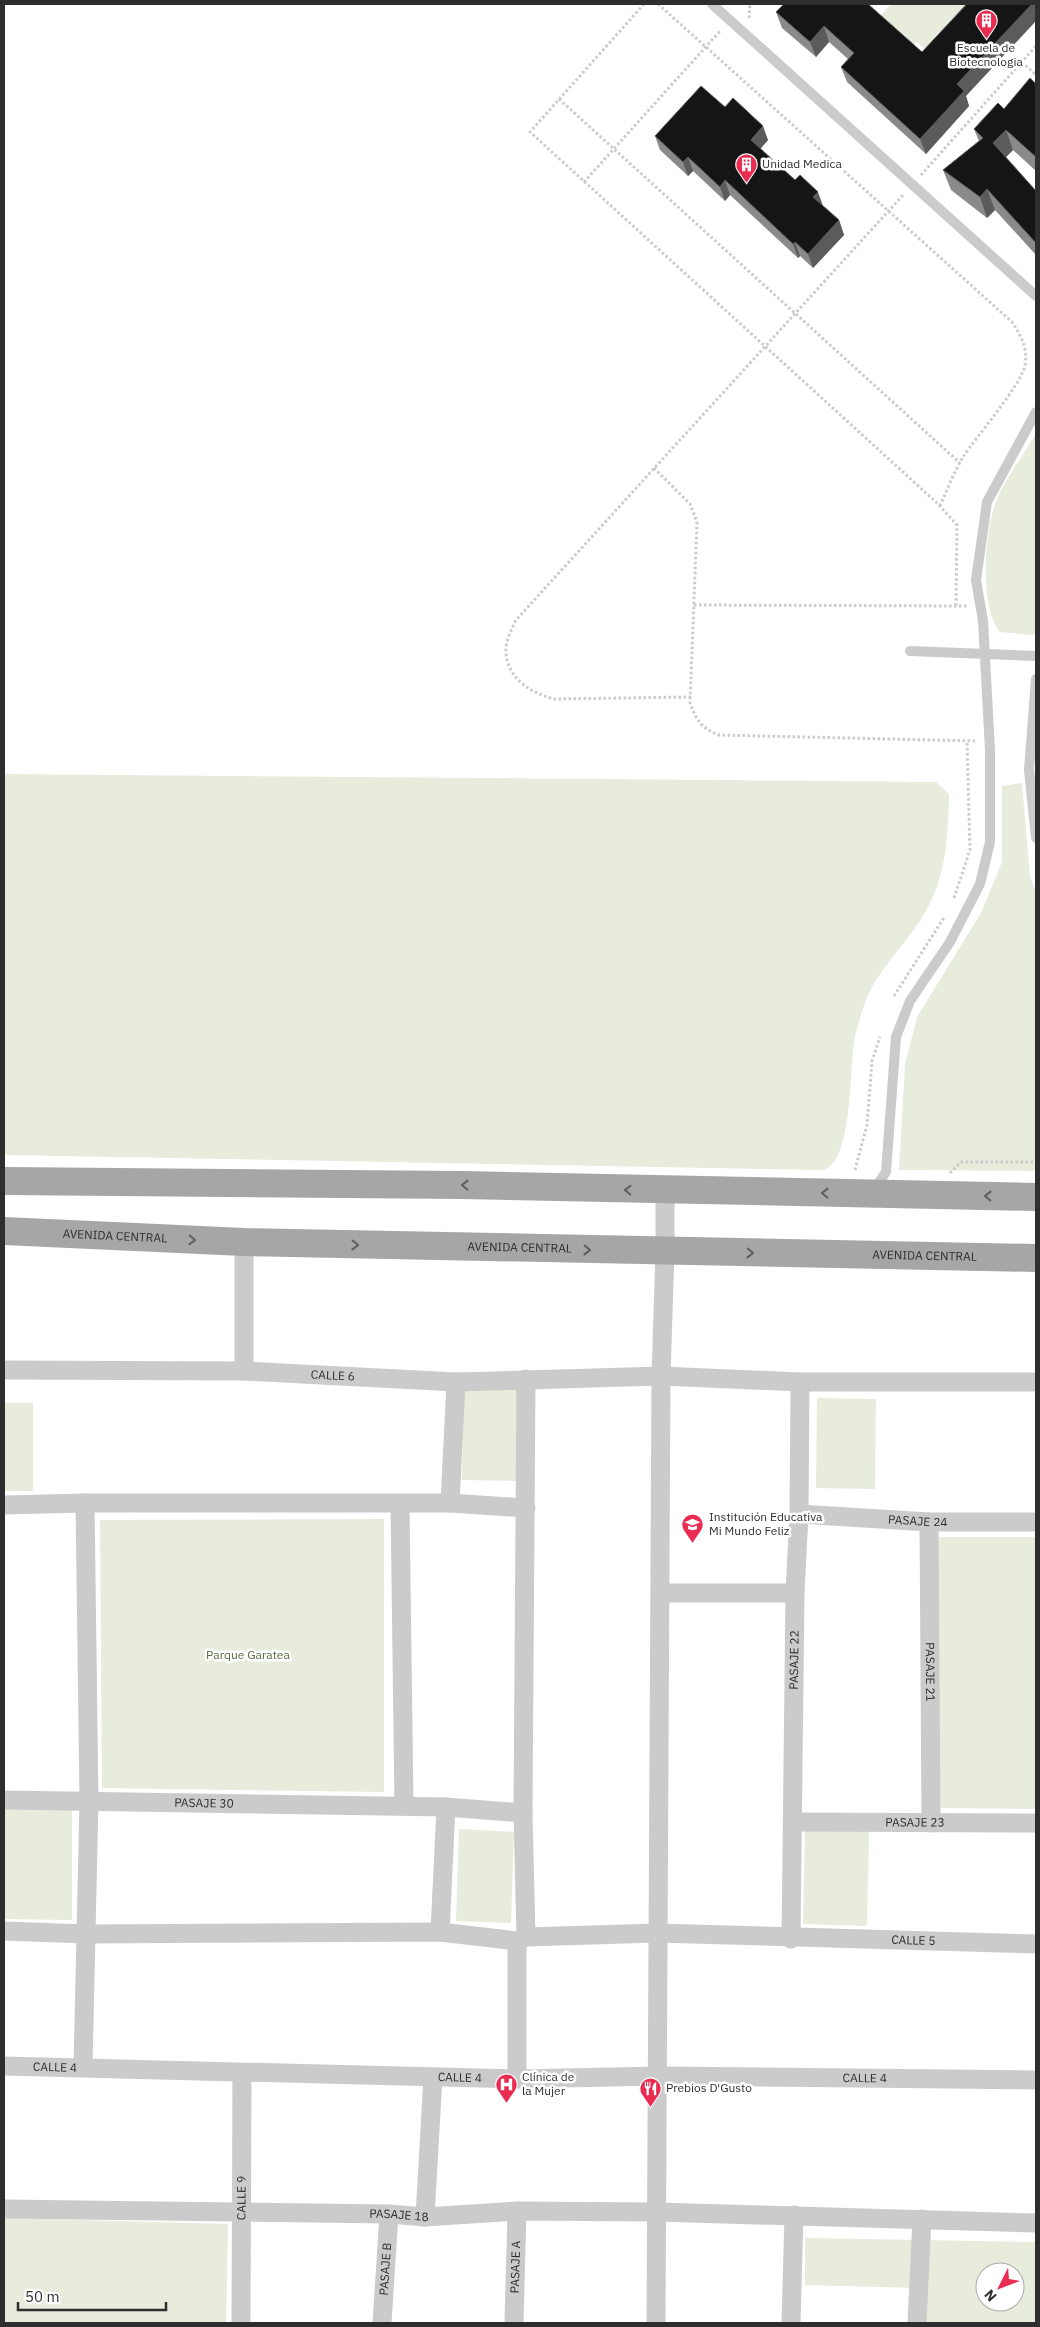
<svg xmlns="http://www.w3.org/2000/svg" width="1040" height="2327" font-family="'IBM Plex Sans',sans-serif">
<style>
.green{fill:#e7ecdc;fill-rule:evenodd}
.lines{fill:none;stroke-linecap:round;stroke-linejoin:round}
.path{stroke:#cbcbcb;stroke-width:3;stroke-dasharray:2.5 2.5;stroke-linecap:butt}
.lane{stroke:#cbcbcb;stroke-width:10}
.street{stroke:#cbcbcb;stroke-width:19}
.primary{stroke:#a6a6a6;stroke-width:28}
.wall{fill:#8a8a8a}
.shaded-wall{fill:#5b5b5b}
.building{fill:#151515;stroke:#5b5b5b}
.oneway{stroke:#5e5e5e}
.labels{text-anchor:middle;stroke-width:5;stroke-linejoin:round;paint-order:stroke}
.poi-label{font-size:12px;fill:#2e2e2e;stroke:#fff;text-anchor:start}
.street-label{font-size:12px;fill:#2e2e2e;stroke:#fff}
.park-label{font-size:12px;fill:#586b3a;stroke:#fff}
</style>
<rect width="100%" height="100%" fill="#fff"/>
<path class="green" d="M891 4H966L977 14 935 59 917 42 910 49 878 19Z
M1036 433V631L1034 635 1000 632C979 604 984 531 997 499 1005 479 1025 453 1036 433Z
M4 774 936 782 949 794C948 837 947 872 926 911 910 939 886 961 871 989 864 1002 859 1021 855 1036 849 1063 854 1162 823 1170L5 1155Z
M1022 783 1030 877 1036 892V1171L899 1170 905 1064 917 1017 981 913 1002 862V786Z
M463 1387 519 1388 517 1481 462 1480Z
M817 1398 876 1399 875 1489 816 1488Z
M4 1403H33V1491H4Z
M384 1519V1792L102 1788 100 1520Z
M930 1537H1036V1809L936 1808Z
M4 1809H72V1920L4 1919Z
M459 1829 514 1832 511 1923 456 1921Z
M805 1829 869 1831 867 1926 803 1924Z
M4 2218 228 2224 226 2323H4Z
M805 2238 1036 2242V2323H921L922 2288 805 2285ZM985 2272H1015V2302H985Z"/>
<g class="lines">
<path class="path" d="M644 4 530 132 937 503 957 525 956 606
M658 4 1012 322C1021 336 1028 348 1025 365 1022 384 976 437 963 457 954 472 947 490 940 506
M749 18 750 4
M1022 62 1036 75
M559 99 960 463
M921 175 1036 46
M584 182 721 30
M654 468 690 504 697 522 690 703C697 721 701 728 719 735L976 741
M694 605 968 606
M691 697 554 699C531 693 508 679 506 653 505 642 511 630 516 620L904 194
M954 898 970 850 967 741
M894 996 945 916
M855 1170 867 1125 872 1061 880 1037
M950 1173 961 1162H1036"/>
<path class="lane" d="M712 4 1036 296
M910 651 1036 656
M1036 679 1029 770 1036 838
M873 1191 886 1172 896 1037 910 1001 950 942 980 884 990 842V750L983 621 976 580 987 502 1036 412"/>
<g class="street">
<path id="s1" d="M4 1370 244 1371 456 1382 661 1376 800 1382H1036"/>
<path d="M244 1371V1242"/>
<path d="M450 1503 456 1382"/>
<path d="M400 1504 404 1806"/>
<path d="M4 1505 85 1503H450L526 1508"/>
<path id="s2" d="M799 1514 929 1522H1036"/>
<path id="s3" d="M929 1522 931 1823"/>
<path d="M661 1593H795"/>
<path id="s4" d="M4 1800 446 1807 523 1813"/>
<path id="s5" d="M794 1822 1036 1823"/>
<path id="s6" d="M4 1931 86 1934 440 1932 517 1941 526 1937 657 1933 1036 1944"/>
<path d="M440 1932 446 1807"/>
<path d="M526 1937 523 1813 526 1379"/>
<path id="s7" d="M791 1939 795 1593 799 1514 800 1382"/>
<path d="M517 1941V2079"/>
<path id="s8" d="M4 2066 517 2079 659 2076 1036 2080"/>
<path d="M83 2067 89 1800 85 1503"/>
<path id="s9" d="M4 2209 389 2214 425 2217 517 2211 656 2212 1036 2223"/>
<path d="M425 2217 433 2077"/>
<path id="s10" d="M241 2323 242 2073"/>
<path id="s11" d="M382 2323 389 2214"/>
<path id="s12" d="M514 2323 517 2211"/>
<path d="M656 2323 661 1376 665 1251V1191"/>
<path d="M791 2323 794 2215"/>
<path d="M917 2323 922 2219"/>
</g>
<g class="primary">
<path d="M4 1181 462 1185 1036 1197"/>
<path id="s13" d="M4 1231 244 1242 1036 1258"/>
</g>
</g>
<path class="wall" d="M966 4H1036L966 96 969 106 926 154 847 82 841 67 848 59 829 42 816 57 782 28 776 12 922 52Z
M1036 84V171L1013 150 1006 157 1036 191V255L995 210 987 218 951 190 943 170 979 141 974 129 1004 109Z
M655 136 768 140 760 149 839 220 844 235 813 268 800 256 798 258 730 195 725 201 693 171 688 176 660 150Z"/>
<path class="shaded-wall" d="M1032 4H1036V21L966 96 969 106 926 154 920 139 957 84Z
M824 26 829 42 816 57 810 42Z
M763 126 768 140 756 154 751 140Z
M1006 130 1013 150 1000 163 993 143Z
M688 157 693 171 688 176 683 162Z
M725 180 730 195 725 201 720 187Z
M987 189 995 210 987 218 980 197Z
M818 192 823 206 813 197Z
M839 220 844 235 813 268 808 254Z
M795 242 800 256 798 258 793 244Z"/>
<path class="building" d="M784 4H868L922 52 967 4H1032L957 84 964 91 920 139 841 67 854 53 824 26 810 42 776 12Z
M1030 78 1036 84V157L1006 130 993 143 1036 191V243L987 189 980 197 943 170 983 138 974 129 998 103 1004 109Z
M701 86 725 107 733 98 763 126 751 140 795 180 800 175 818 192 813 197 839 220 808 254 795 242 793 244 725 180 720 187 688 157 683 162 655 136Z"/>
<defs><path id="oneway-chevron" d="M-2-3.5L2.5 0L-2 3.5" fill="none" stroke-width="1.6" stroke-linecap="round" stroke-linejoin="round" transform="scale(1.25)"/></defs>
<g class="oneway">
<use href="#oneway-chevron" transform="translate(465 1185) rotate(-179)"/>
<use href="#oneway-chevron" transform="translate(628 1190) rotate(-178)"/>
<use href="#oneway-chevron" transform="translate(825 1193) rotate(-179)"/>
<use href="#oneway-chevron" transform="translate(988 1196) rotate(-179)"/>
<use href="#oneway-chevron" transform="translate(192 1240) rotate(3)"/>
<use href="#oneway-chevron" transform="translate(355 1245) rotate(1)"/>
<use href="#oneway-chevron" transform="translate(587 1250) rotate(1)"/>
<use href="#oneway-chevron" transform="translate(750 1253) rotate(1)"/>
</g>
<defs>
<symbol id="building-pin" viewBox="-11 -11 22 30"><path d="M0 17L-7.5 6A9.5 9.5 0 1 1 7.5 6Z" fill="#ea2c52" stroke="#fff"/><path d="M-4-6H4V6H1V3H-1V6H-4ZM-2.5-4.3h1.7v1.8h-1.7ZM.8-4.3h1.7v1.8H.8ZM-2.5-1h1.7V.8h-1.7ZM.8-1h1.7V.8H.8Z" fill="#fff"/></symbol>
<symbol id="school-pin" viewBox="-11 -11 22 30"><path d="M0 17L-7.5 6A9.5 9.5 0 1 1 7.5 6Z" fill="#ea2c52" stroke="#fff"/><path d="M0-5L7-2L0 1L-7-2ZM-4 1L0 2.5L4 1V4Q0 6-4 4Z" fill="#fff"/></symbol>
<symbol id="hospital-pin" viewBox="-11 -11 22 30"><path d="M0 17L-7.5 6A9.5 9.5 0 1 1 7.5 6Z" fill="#ea2c52" stroke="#fff"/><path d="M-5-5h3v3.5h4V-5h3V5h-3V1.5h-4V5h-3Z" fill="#fff"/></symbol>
<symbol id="restaurant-pin" viewBox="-11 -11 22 30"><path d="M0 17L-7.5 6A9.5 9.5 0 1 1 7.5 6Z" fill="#ea2c52" stroke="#fff"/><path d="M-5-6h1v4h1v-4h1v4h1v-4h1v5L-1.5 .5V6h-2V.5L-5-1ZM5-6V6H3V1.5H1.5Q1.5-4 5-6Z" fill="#fff"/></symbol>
</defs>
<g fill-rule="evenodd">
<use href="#building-pin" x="974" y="8" width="25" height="34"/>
<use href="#building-pin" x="734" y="152" width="25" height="34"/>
<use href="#school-pin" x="680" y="1512" width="25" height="34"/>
<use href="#hospital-pin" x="494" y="2072" width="25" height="34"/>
<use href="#restaurant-pin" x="638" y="2076" width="25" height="34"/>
</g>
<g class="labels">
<g class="poi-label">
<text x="986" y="52" text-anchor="middle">Escuela de<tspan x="986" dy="14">Biotecnologia</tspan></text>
<text x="762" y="168">Unidad Medica</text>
<text x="709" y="1521">Institución Educativa<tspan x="709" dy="14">Mi Mundo Feliz</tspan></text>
<text x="522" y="2081">Clínica de<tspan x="522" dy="14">la Mujer</tspan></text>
<text x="666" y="2092">Prebios D'Gusto</text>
</g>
<g class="street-label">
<text dy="4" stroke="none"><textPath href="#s13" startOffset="111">AVENIDA CENTRAL</textPath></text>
<text dy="4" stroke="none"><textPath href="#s13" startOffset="516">AVENIDA CENTRAL</textPath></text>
<text dy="4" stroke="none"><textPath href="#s13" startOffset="921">AVENIDA CENTRAL</textPath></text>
<text dy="4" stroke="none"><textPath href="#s1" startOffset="329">CALLE 6</textPath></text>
<text dy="4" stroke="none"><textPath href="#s2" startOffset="119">PASAJE 24</textPath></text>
<text dy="4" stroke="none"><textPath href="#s7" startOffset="279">PASAJE 22</textPath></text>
<text dy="4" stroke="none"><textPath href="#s3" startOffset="150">PASAJE 21</textPath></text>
<text dy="4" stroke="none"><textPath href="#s4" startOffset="200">PASAJE 30</textPath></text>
<text dy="4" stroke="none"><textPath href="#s5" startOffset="121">PASAJE 23</textPath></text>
<text dy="4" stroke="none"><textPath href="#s6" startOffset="911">CALLE 5</textPath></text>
<text dy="4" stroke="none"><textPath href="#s8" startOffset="51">CALLE 4</textPath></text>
<text dy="4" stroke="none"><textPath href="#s8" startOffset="456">CALLE 4</textPath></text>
<text dy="4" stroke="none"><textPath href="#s8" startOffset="861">CALLE 4</textPath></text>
<text dy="4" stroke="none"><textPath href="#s10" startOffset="125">CALLE 9</textPath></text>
<text dy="4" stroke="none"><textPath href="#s9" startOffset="395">PASAJE 18</textPath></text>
<text dy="4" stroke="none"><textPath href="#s12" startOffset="56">PASAJE A</textPath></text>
<text dy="4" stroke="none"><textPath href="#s11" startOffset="54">PASAJE B</textPath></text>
</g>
<g class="park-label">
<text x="248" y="1659">Parque Garatea</text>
</g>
</g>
<rect width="1040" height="2327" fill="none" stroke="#2e2e2e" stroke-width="10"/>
<g transform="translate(1000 2287) rotate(228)"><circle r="24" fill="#ffffff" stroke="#ababab"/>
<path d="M0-4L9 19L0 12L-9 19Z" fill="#ea2c52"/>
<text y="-8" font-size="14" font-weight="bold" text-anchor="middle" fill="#2e2e2e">N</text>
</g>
<path d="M18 2302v8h148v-8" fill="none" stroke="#2e2e2e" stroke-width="2.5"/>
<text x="25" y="2302" font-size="15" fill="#2e2e2e" stroke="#ffffff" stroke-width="4" paint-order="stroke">50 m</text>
</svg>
